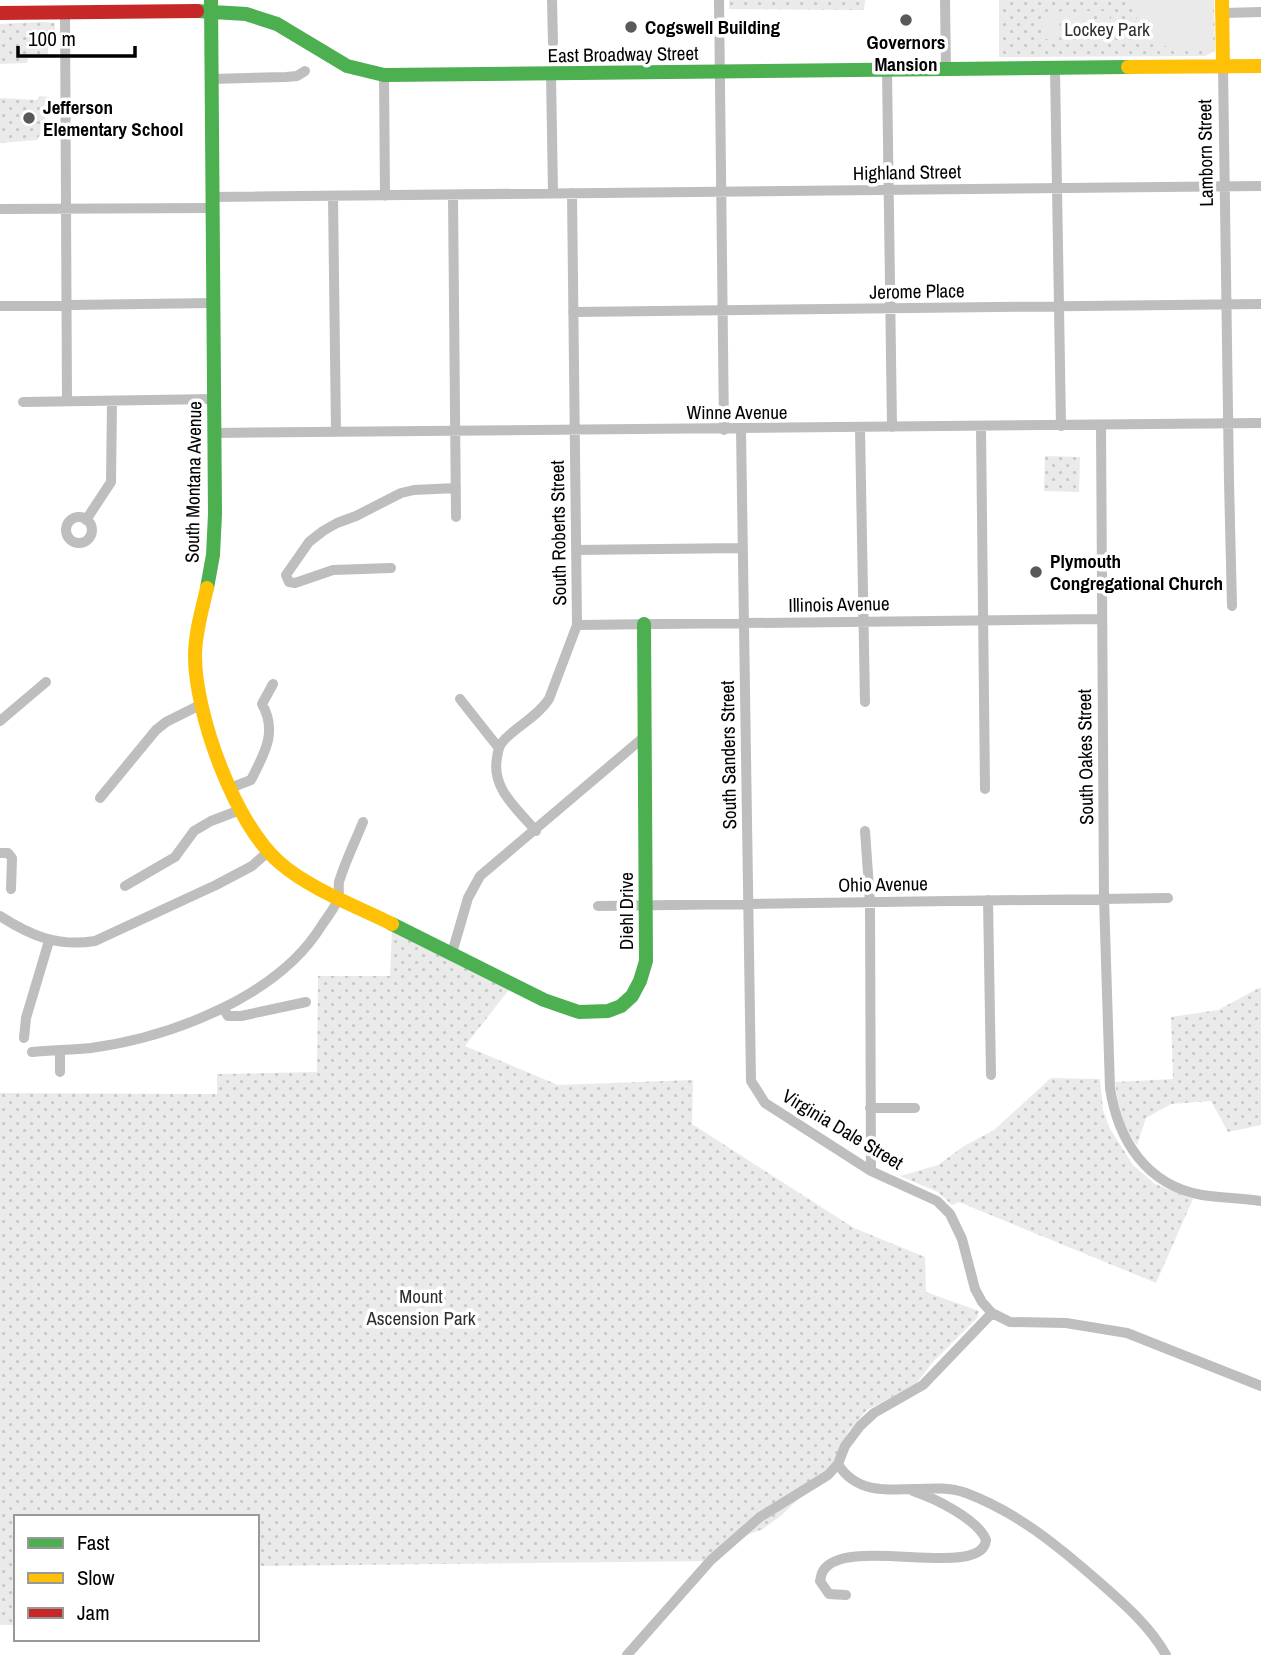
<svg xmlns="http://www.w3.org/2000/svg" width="1261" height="1655" font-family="'Archivo Narrow',sans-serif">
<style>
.green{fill:url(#green-dots)}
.pitch{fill:#eaeaea}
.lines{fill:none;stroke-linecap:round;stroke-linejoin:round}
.street{stroke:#bebebe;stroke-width:10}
.fast{stroke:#4caf50;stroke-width:14}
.slow{stroke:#ffc107;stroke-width:14}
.jam{stroke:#c62828;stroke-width:14}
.poi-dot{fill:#595959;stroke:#fff;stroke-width:2.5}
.labels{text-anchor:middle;stroke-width:7;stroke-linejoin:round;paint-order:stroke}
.poi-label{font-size:19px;font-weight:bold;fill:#000;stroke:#fff;text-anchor:start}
.park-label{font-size:19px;fill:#2f2f2f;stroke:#fff}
.street-label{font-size:19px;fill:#000;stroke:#fff}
</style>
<defs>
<pattern id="green-dots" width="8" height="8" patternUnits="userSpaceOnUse" patternTransform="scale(1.75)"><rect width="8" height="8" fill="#eaeaea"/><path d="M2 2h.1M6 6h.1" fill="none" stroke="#c7c7c7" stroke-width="1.8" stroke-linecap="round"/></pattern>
</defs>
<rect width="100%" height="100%" fill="#fff"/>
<path class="green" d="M729 0H865L864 10 729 9Z
M999 0H1214L1215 51 1205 56 999 57Z
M43 22 55 23V34L48 35V57L28 58 27 63 0 64V24Z
M39 96 49 97 48 115 45 117 44 128 37 140 0 143V98L37 100Z
M1045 456 1080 457 1079 492 1044 491Z
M392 929 511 987 465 1046 558 1085 693 1080 692 1124 854 1228 925 1257 926 1292 979 1311 977 1318 932 1363 916 1384 867 1410 848 1432 835 1463 782 1515 763 1529 739 1538 716 1561 257 1566V1517H16V1625H0V1093L217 1094V1074L317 1072 318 976H390Z
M1261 987V1125L1228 1132 1211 1101 1171 1104 1146 1118 1137 1145C1122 1125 1118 1106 1115 1082L1173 1079 1171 1017 1218 1010Z
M1051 1078 1100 1079 1103 1110 1110 1129 1133 1165 1155 1184 1193 1199 1156 1283 959 1202 952 1205 938 1192 900 1176 938 1165 964 1146 994 1130Z"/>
<path class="pitch" d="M1132 0H1210L1209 50C1168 53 1139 45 1132 0Z
M1056 11V39H1043V12Z
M1060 11H1073V39H1061Z
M1080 11H1093V39H1080Z
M1097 11H1110V39H1098Z"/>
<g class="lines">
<path class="street" d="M552 0 553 43
M719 0 724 430
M945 0 946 70
M65 12 67 401
M1223 13 1261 12
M1223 67 1229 481 1232 606
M1055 69 1061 426
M887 71 892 427
M384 75 385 196
M551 75 553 193
M212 79 286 77 297 76 305 71
M453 196 456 517
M212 197 1261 186
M333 197 336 432
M0 209 212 208
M0 306 213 303
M573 312 1261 304
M23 402 214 399
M1101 426 1104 898 1110 1088C1118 1140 1146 1185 1202 1195 1221 1198 1241 1198 1261 1201
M981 427 985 789
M860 429 865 702
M741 430 751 1081 765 1103 871 1171 937 1201 950 1214 962 1239 975 1289 982 1302 992 1313 1010 1322 1066 1323 1127 1333 1261 1386
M214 433 1261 423
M66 530a13 13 0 1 1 26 0a13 13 0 1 1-26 0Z
M86 520 111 482 112 402
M576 550 743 548
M391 568 333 570 295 583 289 582 286 575 309 542 323 531 337 523 356 516 401 493 414 490 456 488
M577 625 1101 619
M460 699 498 747
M0 721 46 682
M230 788 251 780C264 754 278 732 262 704L273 684
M100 798 156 730 166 722 202 704
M536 831C517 809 491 788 497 758 498 750 499 745 505 739 519 725 538 716 549 699L577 625 572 193
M865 831 870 902 871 1171
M0 853H8L12 858 11 889
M125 886 175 857 194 831 211 821 240 810
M988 900 991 1075
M598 906 1168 898
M0 916C31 936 58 947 95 941L216 885 252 866 268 852
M452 953 468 898 480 876 644 737
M223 1008 228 1016H241L306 1002
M24 1038 26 1018 49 941
M60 1050V1072
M32 1052C51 1050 71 1050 91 1048 171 1037 278 997 322 925 327 917 336 907 338 898 340 893 338 887 339 882 345 862 355 842 363 822
M870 1108H915
M838 1464C865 1509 925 1478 966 1493 1017 1512 1058 1546 1098 1581 1123 1603 1150 1626 1166 1655
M846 1595 829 1594 820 1581C821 1578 821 1574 823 1571 844 1534 982 1581 986 1540 978 1519 934 1498 913 1491
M627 1655 711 1560 760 1517 828 1475 838 1464 845 1446 860 1426 874 1413 923 1385 992 1313"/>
<path class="fast" d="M197 11 246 14 277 24 347 66 384 75 1128 67
M207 588 213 555 215 514 211 0
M392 924 544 1000 579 1012 608 1011 621 1006 632 996 640 981 646 961 644 624"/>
<path class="slow" d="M1222 0 1223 67
M1128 67 1261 66
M207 588C202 610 195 633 195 656 195 714 235 825 280 863 310 889 356 906 392 924"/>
<path class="jam" d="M0 13 197 11"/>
</g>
<g class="poi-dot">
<circle cx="906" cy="20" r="7"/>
<circle cx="631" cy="27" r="7"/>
<circle cx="29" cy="118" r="7"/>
<circle cx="1036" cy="572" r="7"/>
</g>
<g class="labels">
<g class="poi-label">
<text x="645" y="34">Cogswell Building</text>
<text x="906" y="49" text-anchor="middle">Governors<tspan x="906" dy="22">Mansion</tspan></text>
<text x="43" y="114">Jefferson<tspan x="43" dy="22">Elementary School</tspan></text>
<text x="1050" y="568">Plymouth<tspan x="1050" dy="22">Congregational Church</tspan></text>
</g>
<g class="park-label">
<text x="1107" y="36">Lockey Park</text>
<text x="421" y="1303">Mount<tspan x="421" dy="22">Ascension Park</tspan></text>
</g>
<g class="street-label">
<text transform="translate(623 54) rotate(-1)" y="7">East Broadway Street</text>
<text transform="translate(1205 153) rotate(-91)" y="7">Lamborn Street</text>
<text transform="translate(907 172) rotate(-1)" y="7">Highland Street</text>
<text transform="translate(917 291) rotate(-1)" y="7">Jerome Place</text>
<text x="737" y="419">Winne Avenue</text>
<text transform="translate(193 482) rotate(-89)" y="7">South Montana Avenue</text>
<text transform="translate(558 533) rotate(-91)" y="7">South Roberts Street</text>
<text transform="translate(839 604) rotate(-1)" y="7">Illinois Avenue</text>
<text transform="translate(728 755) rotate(-91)" y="7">South Sanders Street</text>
<text transform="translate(1085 757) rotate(-91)" y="7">South Oakes Street</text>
<text transform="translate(883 884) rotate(-1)" y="7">Ohio Avenue</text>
<text transform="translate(626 911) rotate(-90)" y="7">Diehl Drive</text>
<text transform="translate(843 1129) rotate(31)" y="7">Virginia Dale Street</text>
</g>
</g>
<rect x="14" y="1515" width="245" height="126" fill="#ffffff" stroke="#999999" stroke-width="2"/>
<rect x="28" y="1538" width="35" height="10" fill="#4caf50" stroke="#999999" stroke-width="2"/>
<text x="77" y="1550" font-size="21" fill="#000000">Fast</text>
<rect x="28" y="1573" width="35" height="10" fill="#ffc107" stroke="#999999" stroke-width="2"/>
<text x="77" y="1585" font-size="21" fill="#000000">Slow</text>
<rect x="28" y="1608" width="35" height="10" fill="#c62828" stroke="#999999" stroke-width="2"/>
<text x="77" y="1620" font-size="21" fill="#000000">Jam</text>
<path d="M18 46v10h117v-10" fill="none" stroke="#000000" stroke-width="3.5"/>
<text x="28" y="46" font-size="21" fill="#000000" stroke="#ffffff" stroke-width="5" paint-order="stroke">100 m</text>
</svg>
